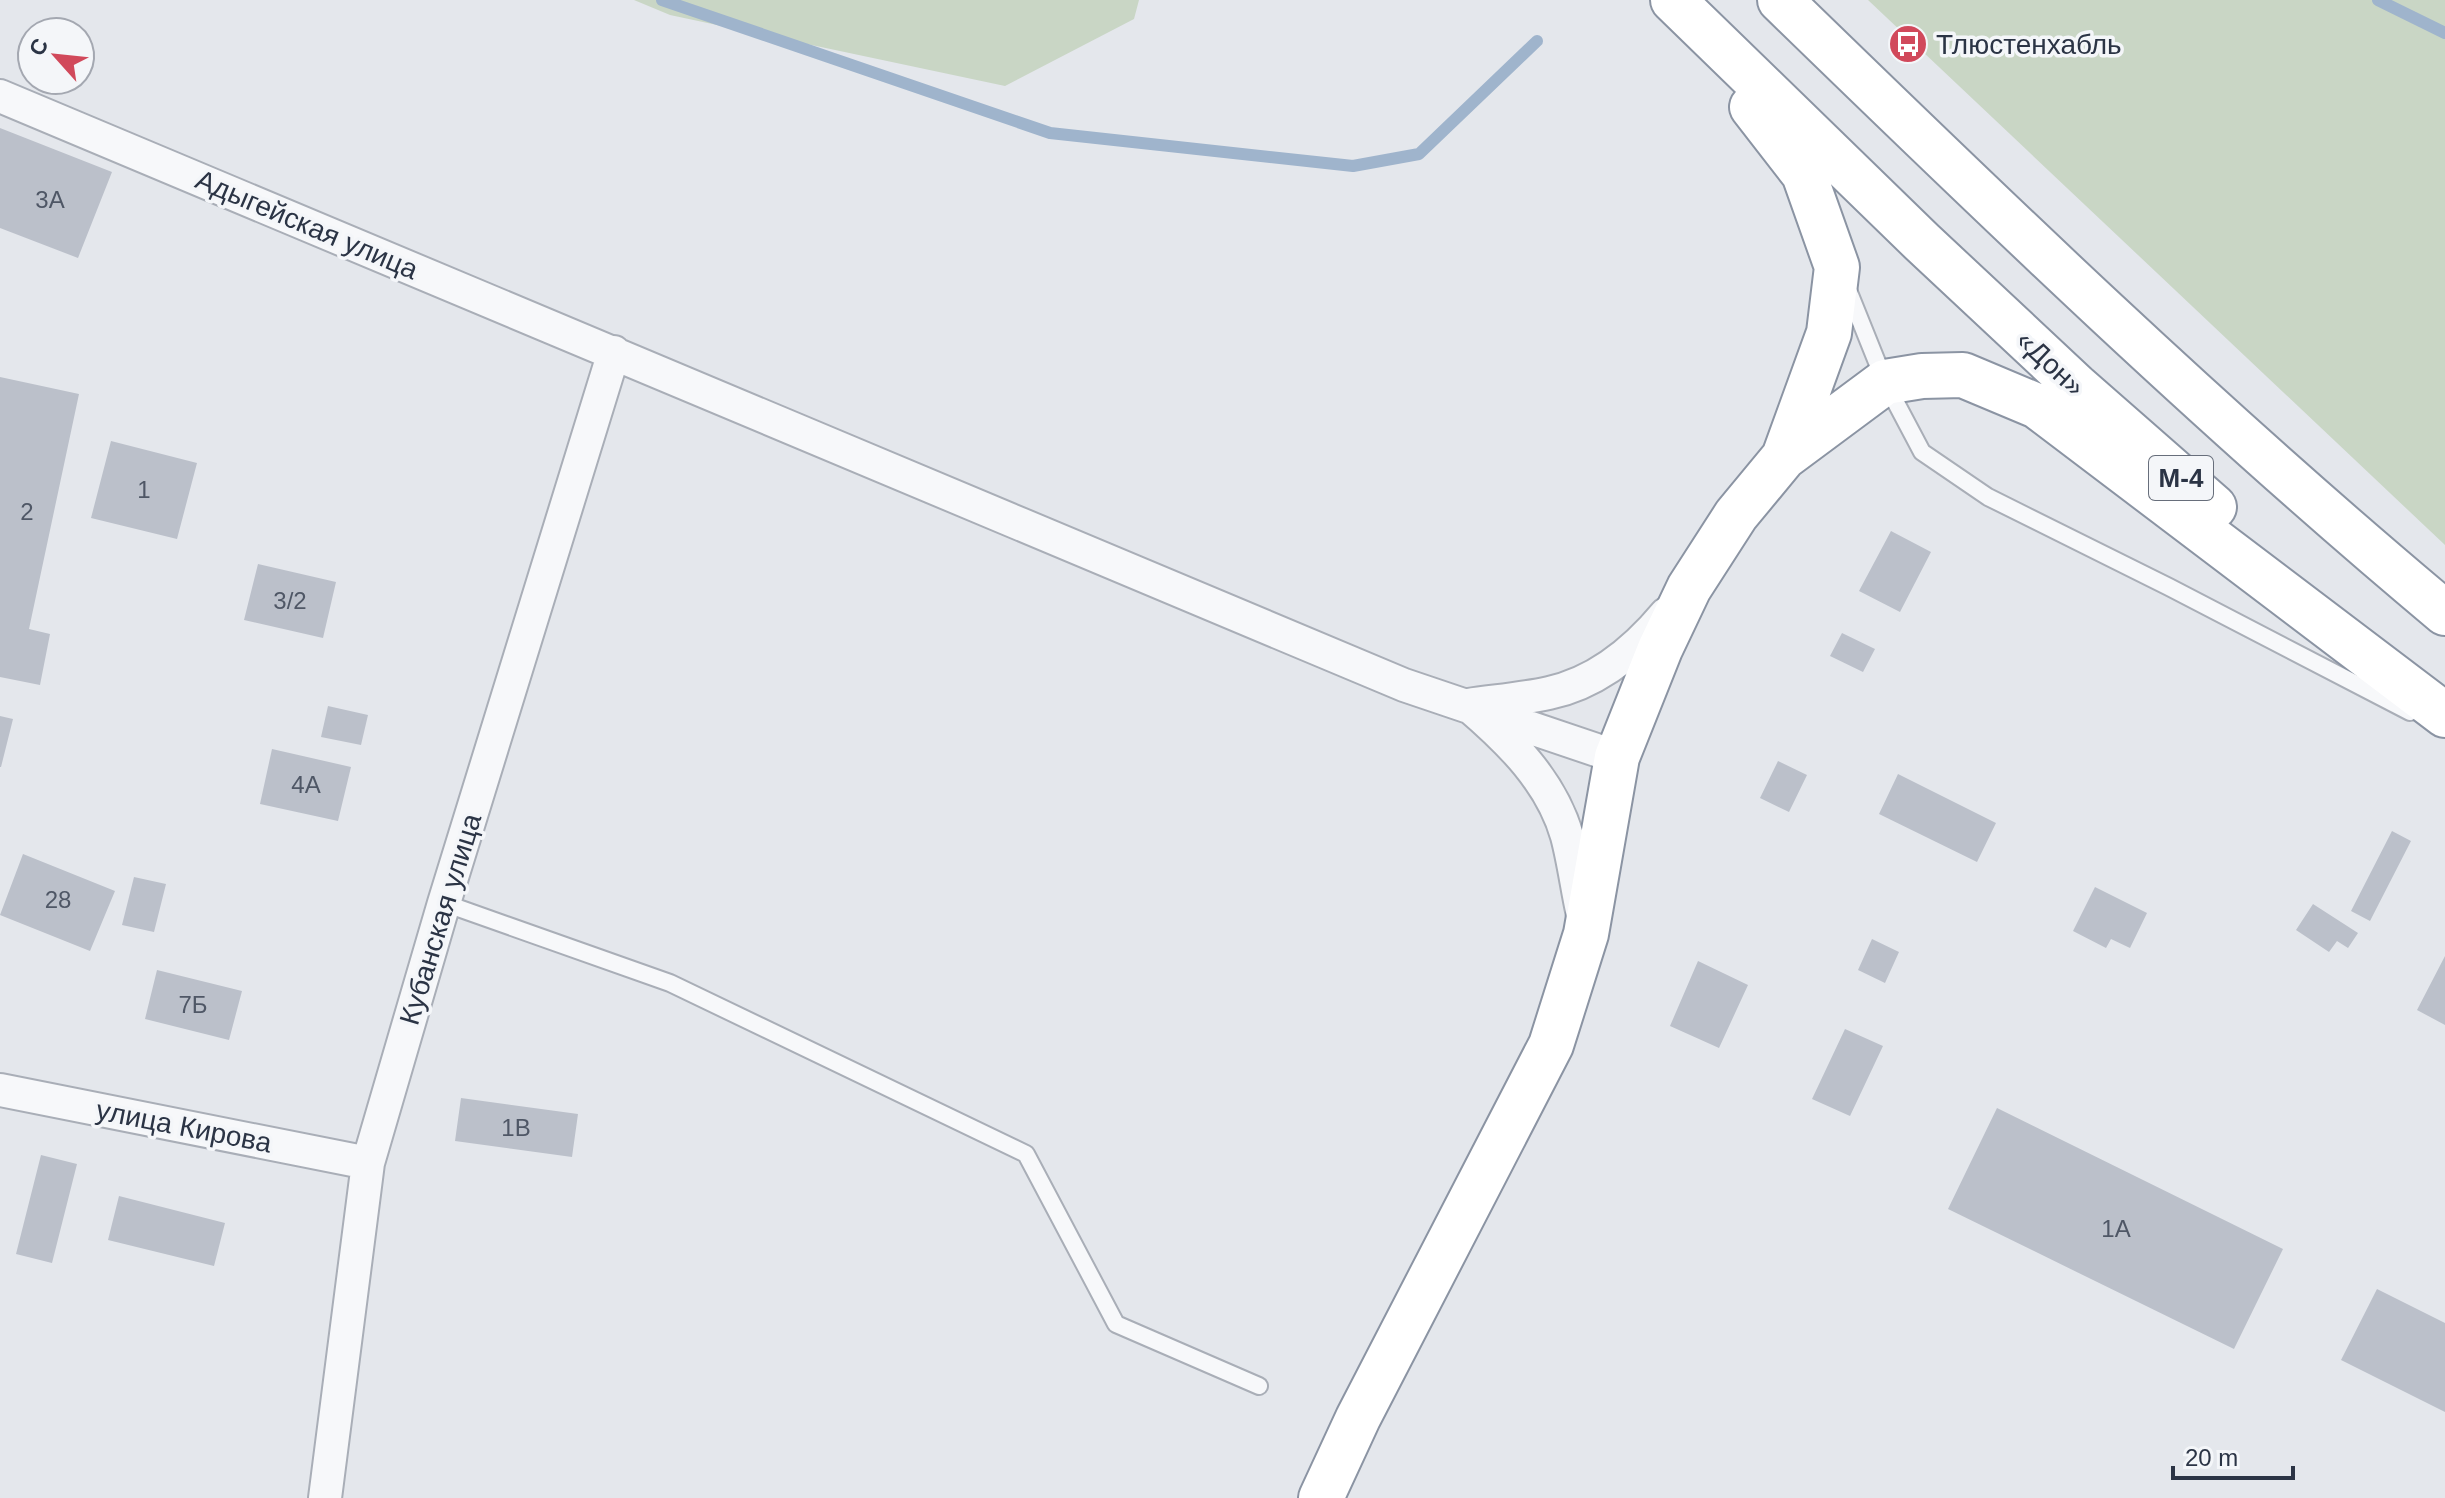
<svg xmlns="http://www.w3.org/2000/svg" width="2445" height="1498" font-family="Helvetica,sans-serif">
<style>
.green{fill:#c9d6c5}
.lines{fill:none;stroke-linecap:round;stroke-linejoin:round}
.stream{stroke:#9fb4cc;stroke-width:12}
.building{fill:#bbc0ca}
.service-casing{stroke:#a9aeb7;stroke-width:20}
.minor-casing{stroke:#a9aeb7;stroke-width:36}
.trunk-casing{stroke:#8b94a3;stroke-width:48}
.service{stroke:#f7f8fa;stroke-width:16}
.minor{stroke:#f7f8fa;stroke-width:32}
.trunk{stroke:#fff;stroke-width:44}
.labels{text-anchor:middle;stroke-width:7;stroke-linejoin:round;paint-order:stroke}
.number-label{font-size:24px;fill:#4f5766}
.shield{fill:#f4f6f9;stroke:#676e7b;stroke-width:2}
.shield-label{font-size:26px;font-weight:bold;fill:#2b3445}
.poi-label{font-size:28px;fill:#2b3445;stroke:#f4f6f9;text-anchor:start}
.street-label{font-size:28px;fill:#2b3445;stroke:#f4f6f9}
</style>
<rect width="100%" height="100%" fill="#e4e7ec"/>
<path class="green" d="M634 0H1139L1134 19 1005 86 670 15Z
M1868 0H2445V545Z"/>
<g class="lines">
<path class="stream" d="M662 0 1050 133 1353 166 1419 154 1537 41
M2378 0 2445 33"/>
</g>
<path class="building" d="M0 128 112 172 78 258 0 228Z
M0 377 79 394 29 629 50 634 40 685 0 677Z
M111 441 197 463 177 539 91 518Z
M1891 531 1931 552 1900 612 1859 591Z
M258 564 336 582 323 638 244 620Z
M1842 633 1875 649 1863 672 1830 656Z
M328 706 368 715 361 745 321 737Z
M0 716 13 719 1 767H0Z
M272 749 351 767 338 821 260 804Z
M1778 761 1807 775 1789 812 1760 798Z
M1898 774 1996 823 1977 862 1879 814Z
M2392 831 2411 841 2370 921 2351 911Z
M23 854 115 891 90 951 0 915Z
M134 877 166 884 154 932 122 925Z
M2095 887 2147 913 2130 948 2111 939 2106 948 2073 931Z
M2313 904 2358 933 2348 948 2337 941 2329 952 2296 930Z
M1872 939 1899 952 1885 983 1858 970Z
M2445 956V1025L2417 1010Z
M1698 961 1748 985 1719 1048 1670 1026Z
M157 970 242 991 229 1040 145 1019Z
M1845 1029 1883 1046 1850 1116 1812 1099Z
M461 1098 578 1114 572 1157 455 1141Z
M1997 1108 2283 1249 2234 1349 1948 1209Z
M41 1155 77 1164 52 1263 16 1254Z
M119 1196 225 1223 214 1266 108 1240Z
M2377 1289 2445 1323V1412L2341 1360Z"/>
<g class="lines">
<defs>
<path id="service" d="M1846 285 1885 382 1922 452 1988 497 2169 587 2410 712
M444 903 670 983 1026 1154 1116 1324 1259 1386"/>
<path id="minor" d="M0 96 1404 685 1617 757
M1583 915C1577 889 1574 862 1567 836 1551 781 1510 741 1468 705 1495 701 1522 699 1549 693 1596 683 1636 650 1666 614
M0 1090 368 1163
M325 1498 368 1163 444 903 614 352"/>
<path id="trunk" d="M1673 0 1922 242 2076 386 2214 507
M1780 0C1996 210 2214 420 2445 613
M1752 107 1804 174 1837 267 1829 333 1784 457
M1321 1498 1358 1418 1551 1045 1586 934 1617 757 1660 649 1689 588 1736 515 1784 457 1885 382 1922 376 1963 375 2037 406 2445 715"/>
</defs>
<use href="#service" class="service-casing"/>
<use href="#minor" class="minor-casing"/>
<use href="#trunk" class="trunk-casing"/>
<use href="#service" class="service"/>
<use href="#minor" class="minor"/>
<use href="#trunk" class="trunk"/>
</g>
<defs>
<symbol id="bus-disc" viewBox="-11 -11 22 22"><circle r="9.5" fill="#d1495b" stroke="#f4f6f9"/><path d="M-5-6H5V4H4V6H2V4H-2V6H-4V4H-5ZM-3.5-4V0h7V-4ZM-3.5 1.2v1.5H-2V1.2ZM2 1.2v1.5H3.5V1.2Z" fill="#fff"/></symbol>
</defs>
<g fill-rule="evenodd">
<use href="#bus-disc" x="1886" y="22" width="44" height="44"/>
</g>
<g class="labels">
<g class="number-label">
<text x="50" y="208">3А</text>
<text x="144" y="498">1</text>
<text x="27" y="520">2</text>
<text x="290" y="609">3/2</text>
<text x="306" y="793">4А</text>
<text x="58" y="908">28</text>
<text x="193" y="1013">7Б</text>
<text x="516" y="1136">1В</text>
<text x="2116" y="1237">1А</text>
</g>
<rect class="shield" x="2149" y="456" width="64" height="44" rx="6"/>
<g class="shield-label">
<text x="2181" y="487">М-4</text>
</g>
<g class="poi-label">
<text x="1936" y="54">Тлюстенхабль</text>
</g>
<g class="street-label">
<text transform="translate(307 224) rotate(23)" y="10">Адыгейская улица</text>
<text transform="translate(2051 363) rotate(43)" y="10">«Дон»</text>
<text transform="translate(440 919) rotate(-73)" y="10">Кубанская улица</text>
<text transform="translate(184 1126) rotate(11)" y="10">улица Кирова</text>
</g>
</g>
<g transform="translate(56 56) rotate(297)"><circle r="38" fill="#f4f6f9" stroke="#a4a8b1" stroke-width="2"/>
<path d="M0-6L14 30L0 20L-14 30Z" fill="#d1495b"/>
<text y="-12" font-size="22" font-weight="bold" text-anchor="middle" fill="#2b3445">С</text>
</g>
<path d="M2173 1466v12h120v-12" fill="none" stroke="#2b3445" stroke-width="4"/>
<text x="2185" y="1466" font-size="24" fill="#2b3445" stroke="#f4f6f9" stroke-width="6" paint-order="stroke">20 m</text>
</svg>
